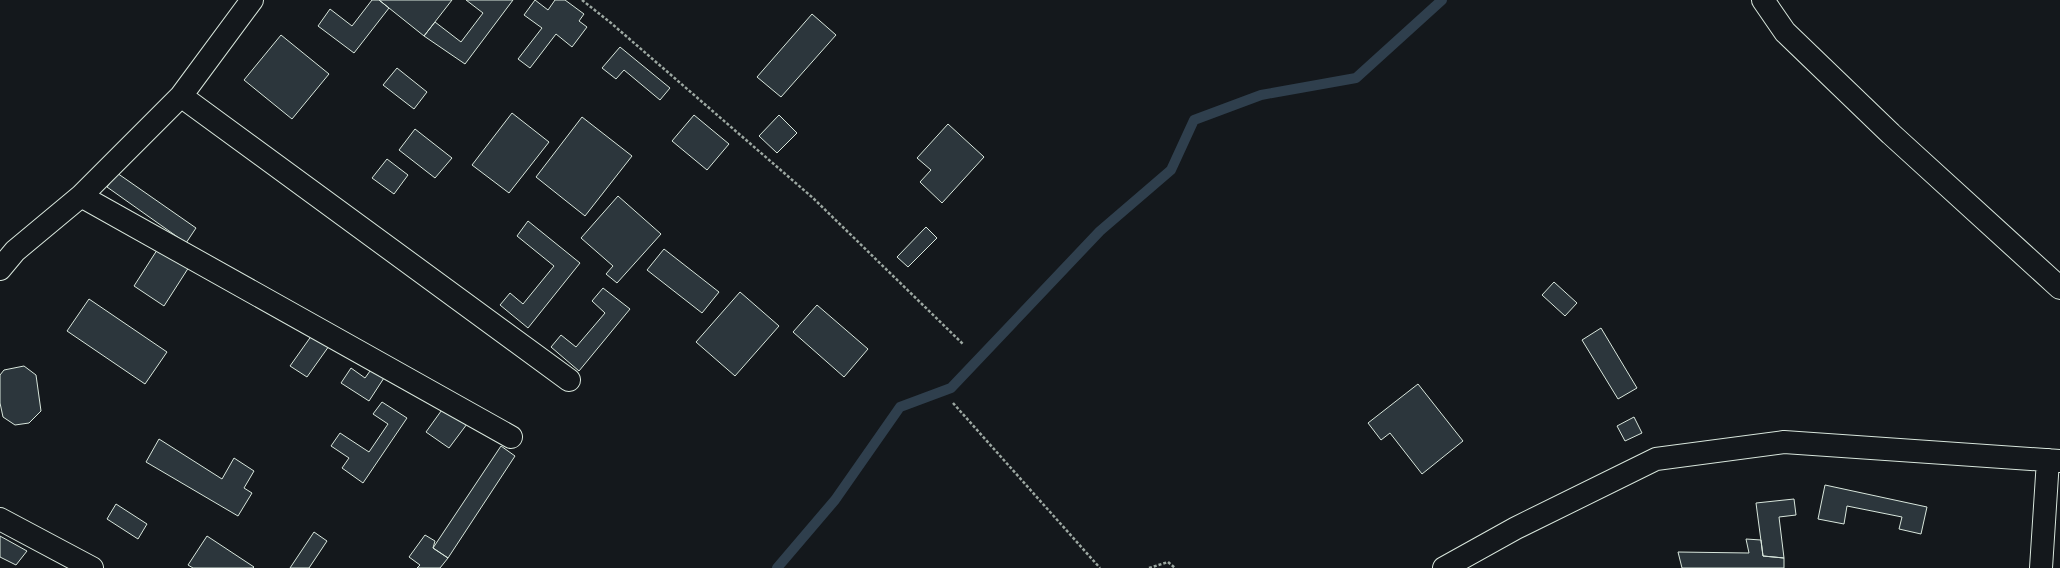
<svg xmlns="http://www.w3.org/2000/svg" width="2060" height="568" font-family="'Space Grotesk',sans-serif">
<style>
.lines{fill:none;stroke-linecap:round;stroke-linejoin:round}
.stream{stroke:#2f3f4d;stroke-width:10}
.building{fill:#2c363c;stroke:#d8e6dc}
.minor-casing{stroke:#d8e6dc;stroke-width:24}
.path{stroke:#9da8a2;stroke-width:2.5;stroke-dasharray:3 2;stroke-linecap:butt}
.minor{stroke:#14181c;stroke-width:22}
</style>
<rect width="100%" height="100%" fill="#14181c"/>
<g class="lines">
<path class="stream" d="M777 568 835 500 900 407 951 388 1100 231 1171 170 1194 120 1261 95 1356 78 1442 0"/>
</g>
<path class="building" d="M372 0H379L389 8 354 53 318 26 330 9 352 26Z
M379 0H452L424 36Z
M466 0H513L465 64 424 36 435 22 461 42 483 13Z
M535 0 548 10 555 0H565L584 14 579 21 587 27 572 47 556 34 530 68 518 59 542 28 524 15Z
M812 14 836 35 781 97 757 77Z
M281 35 329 74 292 119 244 80Z
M620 47 670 88 660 100 624 70 616 79 602 68Z
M397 68 427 92 414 109 383 85Z
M512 113 549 142 509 193 472 165Z
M694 115 729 144 707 170 672 141Z
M779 115 797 133 777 153 759 136Z
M582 117 632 156 585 216 536 177Z
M948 124 984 157 942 203 920 182 931 170 917 158Z
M415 129 452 158 435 178 399 150Z
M387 159 408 175 394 194 372 178Z
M117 173 196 228 186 243 107 187Z
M618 196 661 234 617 283 606 274 613 266 581 238Z
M528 221 580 263 528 328 500 305 510 293 523 304 554 266 517 236Z
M926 227 937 238 908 267 897 257Z
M159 247 189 267 164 306 134 286Z
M664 249 719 292 702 313 647 270Z
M1554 282 1577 303 1565 316 1542 295Z
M603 288 630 309 579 371 551 347 561 335 576 347 605 313 592 301Z
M740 292 779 326 735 376 696 342Z
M89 299 167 352 145 384 67 331Z
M817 305 868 349 844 377 793 332Z
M1601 328 1637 388 1618 399 1582 340Z
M312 335 329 346 307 377 290 366Z
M383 353 395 361 369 401 341 383 351 368 365 378Z
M24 366 36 375 41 411 29 423 15 425 3 417 0 403V375L4 370Z
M1418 384 1463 441 1422 474 1390 433 1381 440 1368 423Z
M382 402 407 418 363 483 342 468 349 458 331 446 340 433 369 452 388 424 373 414Z
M444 407 467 424 449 448 426 432Z
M1634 417 1642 433 1625 441 1617 426Z
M159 439 222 479 234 458 254 471 244 488 252 493 238 516 146 462Z
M501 446 515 456 448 558 433 548Z
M1825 485 1927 507 1921 534 1899 529 1902 517 1847 506 1844 524 1818 519Z
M1794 499 1796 515 1779 517 1784 558 1763 556 1756 503Z
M116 504 147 524 138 539 107 519Z
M314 532 327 541 309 568H290Z
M425 535 435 541 433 548 448 558 440 568H417L420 565 409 557Z
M0 536 27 551 16 565 0 557Z
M207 536 254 567 253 568H193L188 565Z
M1746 539 1761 540 1763 556 1784 558V568H1682L1678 552 1749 553Z"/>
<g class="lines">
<defs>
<path id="minor" d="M1763 0 1785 32 1891 134 2060 288
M181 96 569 380
M81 196 511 437
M0 269 15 251 81 196 181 96 252 0
M0 519 92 568
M1444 568 1516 528 1656 459 1784 442 2060 461
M2041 568 2048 460"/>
</defs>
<use href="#minor" class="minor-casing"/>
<path class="path" d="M582 0 611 23 813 198 964 345
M953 403 1100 568
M1149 568 1168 562 1175 568"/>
<use href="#minor" class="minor"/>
</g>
</svg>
